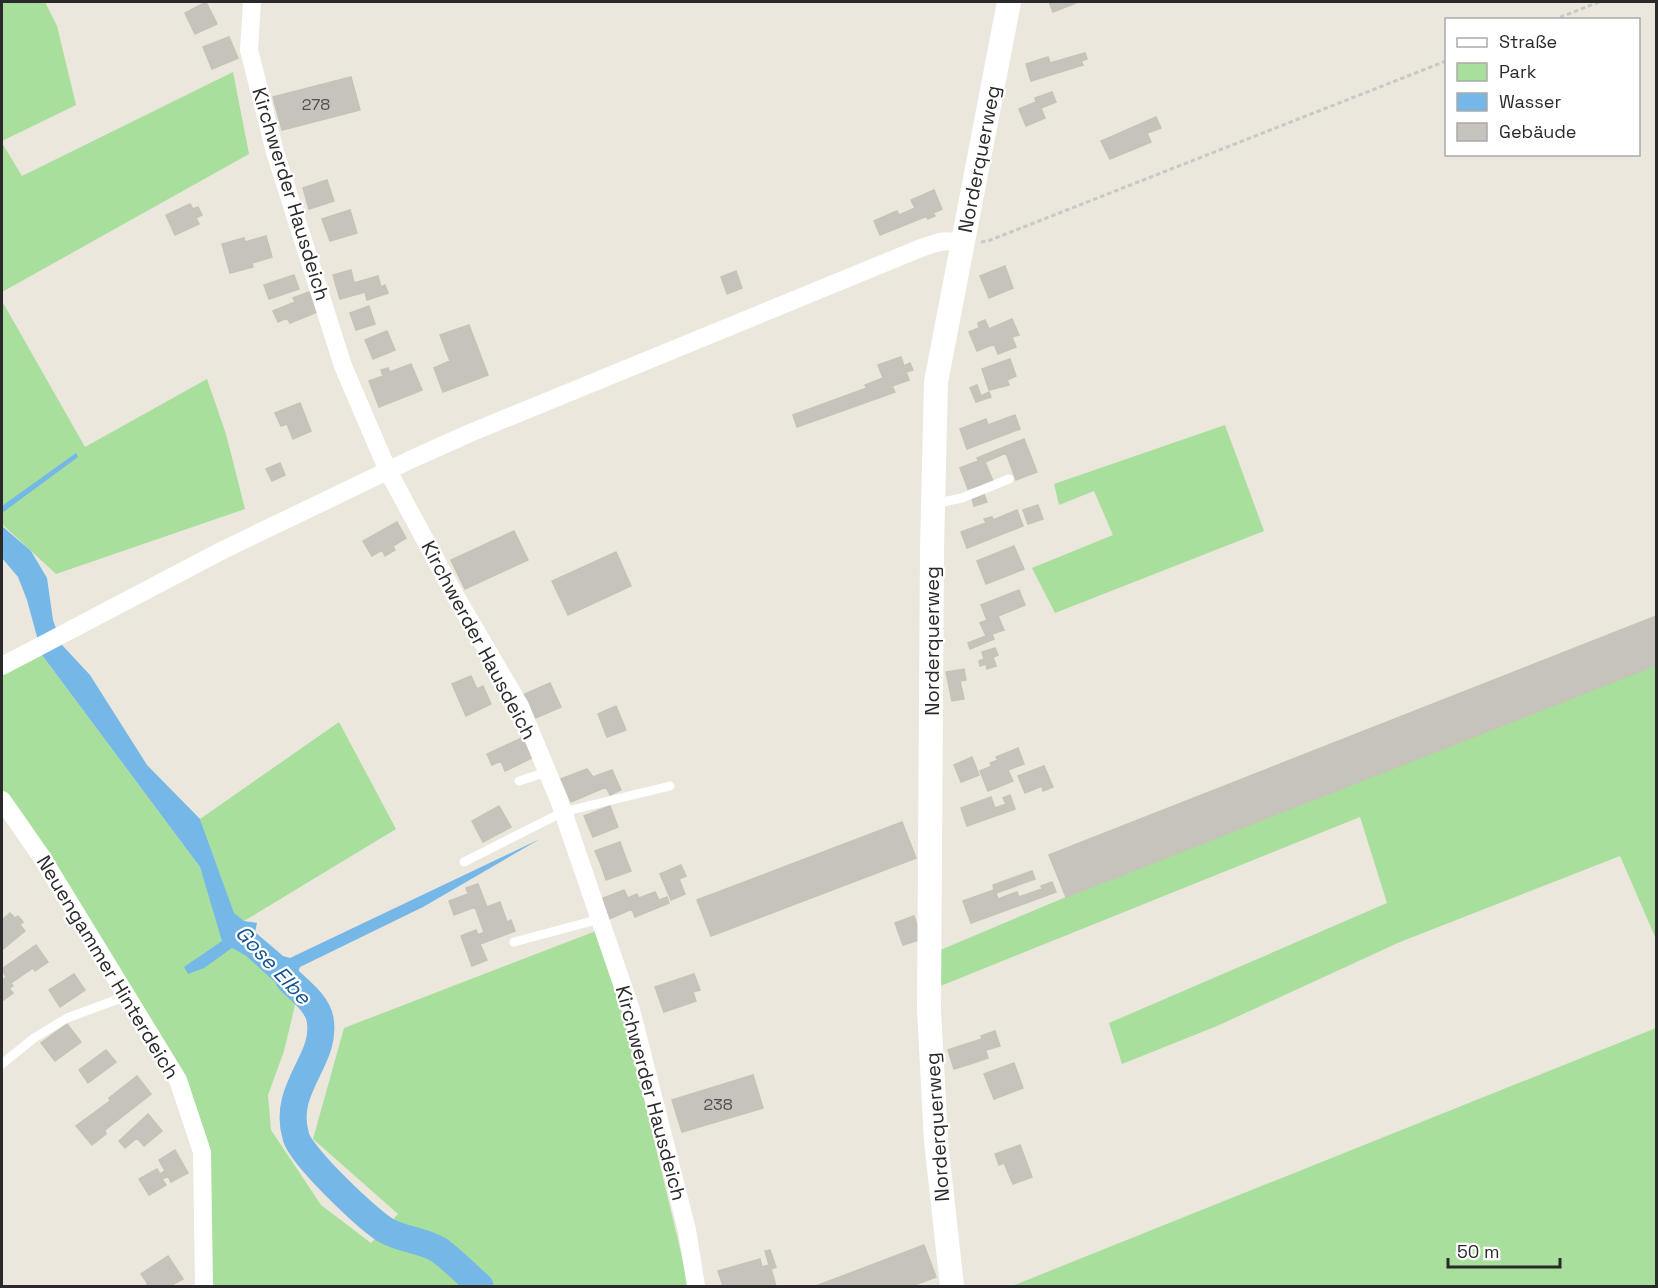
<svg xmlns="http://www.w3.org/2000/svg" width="1658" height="1288" font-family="'Space Grotesk',sans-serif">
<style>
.green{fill:#a8df9c}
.water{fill:#75b7e7}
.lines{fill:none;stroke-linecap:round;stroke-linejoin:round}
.river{stroke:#75b7e7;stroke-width:27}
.building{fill:#c6c3bc;stroke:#c6c3b6;stroke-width:1.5}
.path{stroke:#c8c8c8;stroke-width:3;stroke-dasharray:4.5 3;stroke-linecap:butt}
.lane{stroke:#fff;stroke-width:9}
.street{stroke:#fff;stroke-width:18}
.secondary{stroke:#fff;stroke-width:24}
.labels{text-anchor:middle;stroke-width:4.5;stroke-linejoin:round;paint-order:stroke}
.number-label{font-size:16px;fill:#51504e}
.street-label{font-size:20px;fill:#2a2a2a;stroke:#fff}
.water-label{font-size:21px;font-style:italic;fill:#155492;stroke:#fff}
</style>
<rect width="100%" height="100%" fill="#ebe7dc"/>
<path class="green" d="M2 2H45L57 26 76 105 2 141Z
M233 72 249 154 2 292V143L22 176Z
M2 301 85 447 207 379 226 434 245 509 56 574 2 524Z
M1225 425 1264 531 1055 613 1032 568 1113 535 1094 491 1059 505 1054 484Z
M42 655 200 867 223 941 185 967 188 973 232 948 246 956 296 1001 284 1051 268 1095 271 1130 321 1205 371 1243 398 1214 313 1139 344 1028 596 931 623 1011 689 1286H208L186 1082 27 820 2 789V675Z
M1656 665V939L1620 856 1400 942 1217 1026 1122 1064 1109 1023 1387 903 1360 817 938 987V951L1066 897Z
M339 722 396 829 244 921 234 914 200 819Z
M1656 1028V1286H1012Z"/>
<path class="water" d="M76 453 78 457 2 513V506Z
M2 526 31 551 47 578 53 620 62 645 90 675 147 765 200 819 234 913 244 921 257 923 255 932 283 956 290 958 540 839 423 907 300 967 298 972 313 1005 296 1001 246 956 232 948 204 968 188 974 184 967 222 941 200 867 42 655 27 600 18 577 2 558Z"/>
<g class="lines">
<path class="river" d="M289 980C300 991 317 1003 320 1019 328 1060 281 1088 296 1137 301 1156 369 1221 387 1231 403 1240 423 1240 439 1250 453 1260 467 1275 480 1286"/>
</g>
<path class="building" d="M206 2 217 24 195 34 185 13Z
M1049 2H1076V3L1053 12Z
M229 37 238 58 212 69 203 47Z
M1085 53 1087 59 1081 61 1083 65 1031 81 1026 64 1048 57 1050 63Z
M351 77 360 110 282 130 273 97Z
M1052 92 1056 102 1041 108 1045 118 1026 126 1019 109 1036 102 1035 98Z
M1156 117 1161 128 1147 133 1151 142 1110 159 1101 141Z
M327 180 334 201 309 209 303 188Z
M934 190 942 209 933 213 935 216 928 219 927 216 880 235 874 221 897 211 899 215 915 208 911 200Z
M190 204 193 209 198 207 202 215 196 218 199 224 175 235 166 215Z
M350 210 357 233 330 241 322 219Z
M266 236 272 257 252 263 253 267 230 273 222 244 244 238 245 242Z
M1005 266 1013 288 989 298 980 276Z
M351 270 354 283 378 276 381 287 385 285 388 293 367 300 365 292 340 299 333 275Z
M736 271 742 288 727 294 721 277Z
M294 275 299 289 269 299 264 285Z
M309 292 317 312 290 323 287 318 278 322 273 311 295 302 293 298Z
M369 306 375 324 356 330 350 313Z
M1012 319 1019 335 1012 337 1016 347 998 354 994 344 977 351 969 332 979 328 978 323 985 320 989 329Z
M469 325 488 375 443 392 434 368 450 361 440 335Z
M387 331 395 350 373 359 365 340Z
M901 357 904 366 910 363 913 370 906 372 909 380 892 386 895 392 797 427 793 415 867 388 865 385 883 378 878 365Z
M1010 359 1016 376 1007 380 1009 385 989 390 982 369Z
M411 364 422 390 379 407 369 381 383 376 381 370 388 368 390 372Z
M977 385 981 396 989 392 991 397 976 402 970 388Z
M300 403 311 431 293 439 287 424 281 426 275 413Z
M1015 415 1020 429 967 449 960 429 986 419 988 425Z
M1024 439 1037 472 1016 480 1006 453 985 462 993 481 968 489 960 468 978 461 977 458Z
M280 463 285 475 272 481 266 469Z
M984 494 987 502 974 506 972 498Z
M1038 505 1043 519 1028 524 1023 510Z
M1017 510 1023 526 967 548 961 532 986 523 984 519 992 517 993 520Z
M397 522 406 538 393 546 395 550 385 556 382 550 372 556 363 541Z
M514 531 528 560 465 589 451 560Z
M1014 546 1024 569 986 584 977 561Z
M616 552 631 586 568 615 552 581Z
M1019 590 1025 605 998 616 1004 630 992 634 994 639 970 649 968 643 986 636 980 623 987 620 981 605Z
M1656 616V665L1066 897 1049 855Z
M995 648 998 655 993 657 996 666 987 669 986 664 980 666 979 661 984 659 982 652Z
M964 669 966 680 960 681 964 699 952 701 946 672Z
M471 676 477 689 483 686 491 704 466 716 452 684Z
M550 683 561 707 533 719 523 695Z
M616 706 626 730 607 737 598 714Z
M526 736 536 756 505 771 501 761 492 765 487 754Z
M1018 748 1024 764 1008 770 1013 781 988 791 980 771 992 766 990 763 998 760 996 757Z
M972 757 979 775 961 782 954 765Z
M1044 766 1053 787 1043 791 1042 786 1025 793 1018 776Z
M587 769 593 777 612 770 621 790 610 795 606 787 571 802 561 779Z
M1010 795 1015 809 967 826 961 808 991 797 995 808 1006 804 1003 798Z
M499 806 511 827 483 842 472 821Z
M610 806 618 827 593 837 584 816Z
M902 822 916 858 711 936 697 900Z
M620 842 625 856 601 865 595 851Z
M625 856 631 871 606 880 601 865Z
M681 865 686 876 679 879 685 894 671 900 660 874Z
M1032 871 1035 879 996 893 998 899 1017 892 1019 897 1042 889 1041 886 1052 882 1056 892 971 923 963 901 994 890 993 885Z
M478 884 487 907 500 902 507 922 511 920 515 931 480 944 487 960 472 966 461 936 476 930 478 935 484 932 475 907 454 915 449 901 468 894 466 888Z
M624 890 628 898 637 894 639 898 655 892 659 900 667 897 669 903 635 917 632 909 609 919 601 899Z
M10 913 15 918 18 916 23 922 20 925 25 931 2 950V920Z
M914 916 922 939 903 945 895 923Z
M36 945 48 962 35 971 33 968 11 983 13 986 9 988 13 993 2 1001V981L6 977 2 969Z
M74 974 85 990 60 1007 49 990Z
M694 974 700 990 693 992 696 1001 664 1012 655 987Z
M67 1024 81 1042 55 1061 41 1043Z
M995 1031 1000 1046 986 1050 981 1036Z
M982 1039 988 1058 970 1064 963 1045Z
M963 1045 970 1064 954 1069 948 1050Z
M106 1050 116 1062 88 1083 79 1070Z
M1014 1063 1023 1088 994 1099 984 1074Z
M753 1075 763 1108 682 1132 672 1100Z
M137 1076 151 1094 105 1130 106 1134 92 1145 76 1126 110 1101 109 1098Z
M148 1114 162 1131 144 1146 137 1138 125 1148 119 1141Z
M1020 1145 1032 1177 1013 1184 1004 1163 999 1165 995 1154Z
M175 1150 188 1173 171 1182 168 1176 162 1179 166 1185 149 1195 139 1179 157 1169 160 1174 165 1171 159 1160Z
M924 1245 936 1277 912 1286H816Z
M770 1250 776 1267 771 1269 776 1286H723L718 1271 760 1259 762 1267 769 1265 765 1251Z
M168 1256 183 1279 170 1286H145L148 1284 141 1274Z"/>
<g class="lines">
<path class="path" d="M1553 20 1599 2
M981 242 988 241 1446 61"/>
<path class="lane" d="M933 504 962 498 1009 479
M519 781 547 772
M464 862 563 812 670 786
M514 942 600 919
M2 1064 34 1038 67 1018 127 996"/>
<path class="street" d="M252 2 249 50 275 152 343 366 388 471 452 590 520 706 559 800 631 1010 687 1230 696 1286
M2 666 223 550 410 460 470 433 921 248C936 243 946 238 961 244
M2 800 41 856 178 1080 202 1152 204 1286"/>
<path class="secondary" d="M952 1286 936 1141 929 1009 932 549 936 382 1009 2"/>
</g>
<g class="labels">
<g class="number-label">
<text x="316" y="110">278</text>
<text x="718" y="1110">238</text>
</g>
<g class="street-label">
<text transform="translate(979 159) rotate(-79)" y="7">Norderquerweg</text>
<text transform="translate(291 194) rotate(73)" y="7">Kirchwerder Hausdeich</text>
<text transform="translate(479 640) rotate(62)" y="7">Kirchwerder Hausdeich</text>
<text transform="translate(932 641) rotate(-90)" y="7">Norderquerweg</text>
<text transform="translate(108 967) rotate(59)" y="7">Neuengammer Hinterdeich</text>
<text transform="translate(651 1093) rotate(75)" y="7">Kirchwerder Hausdeich</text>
<text transform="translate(937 1127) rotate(-94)" y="7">Norderquerweg</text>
</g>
<g class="water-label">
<text transform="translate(273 965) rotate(47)" y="7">Gose Elbe</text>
</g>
</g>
<rect width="1658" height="1288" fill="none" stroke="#2a2a2a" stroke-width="6"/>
<rect x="1445" y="18" width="195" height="138" fill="#ffffff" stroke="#aaaaaa" stroke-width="1.5"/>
<rect x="1457" y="38" width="30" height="9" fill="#ffffff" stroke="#aaaaaa" stroke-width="1.5"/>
<text x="1499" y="48" font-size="18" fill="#2a2a2a">Straße</text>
<rect x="1457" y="63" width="30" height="18" fill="#a8df9c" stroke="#aaaaaa" stroke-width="1.5"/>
<text x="1499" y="78" font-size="18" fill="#2a2a2a">Park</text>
<rect x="1457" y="93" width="30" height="18" fill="#75b7e7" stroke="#aaaaaa" stroke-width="1.5"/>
<text x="1499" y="108" font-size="18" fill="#2a2a2a">Wasser</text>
<rect x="1457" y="123" width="30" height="18" fill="#c6c3bc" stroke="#aaaaaa" stroke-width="1.5"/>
<text x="1499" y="138" font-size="18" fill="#2a2a2a">Gebäude</text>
<path d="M1448 1258v9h112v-9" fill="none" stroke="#2a2a2a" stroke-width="3"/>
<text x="1457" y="1258" font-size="18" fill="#2a2a2a" stroke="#ffffff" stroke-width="4.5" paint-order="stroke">50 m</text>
</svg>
